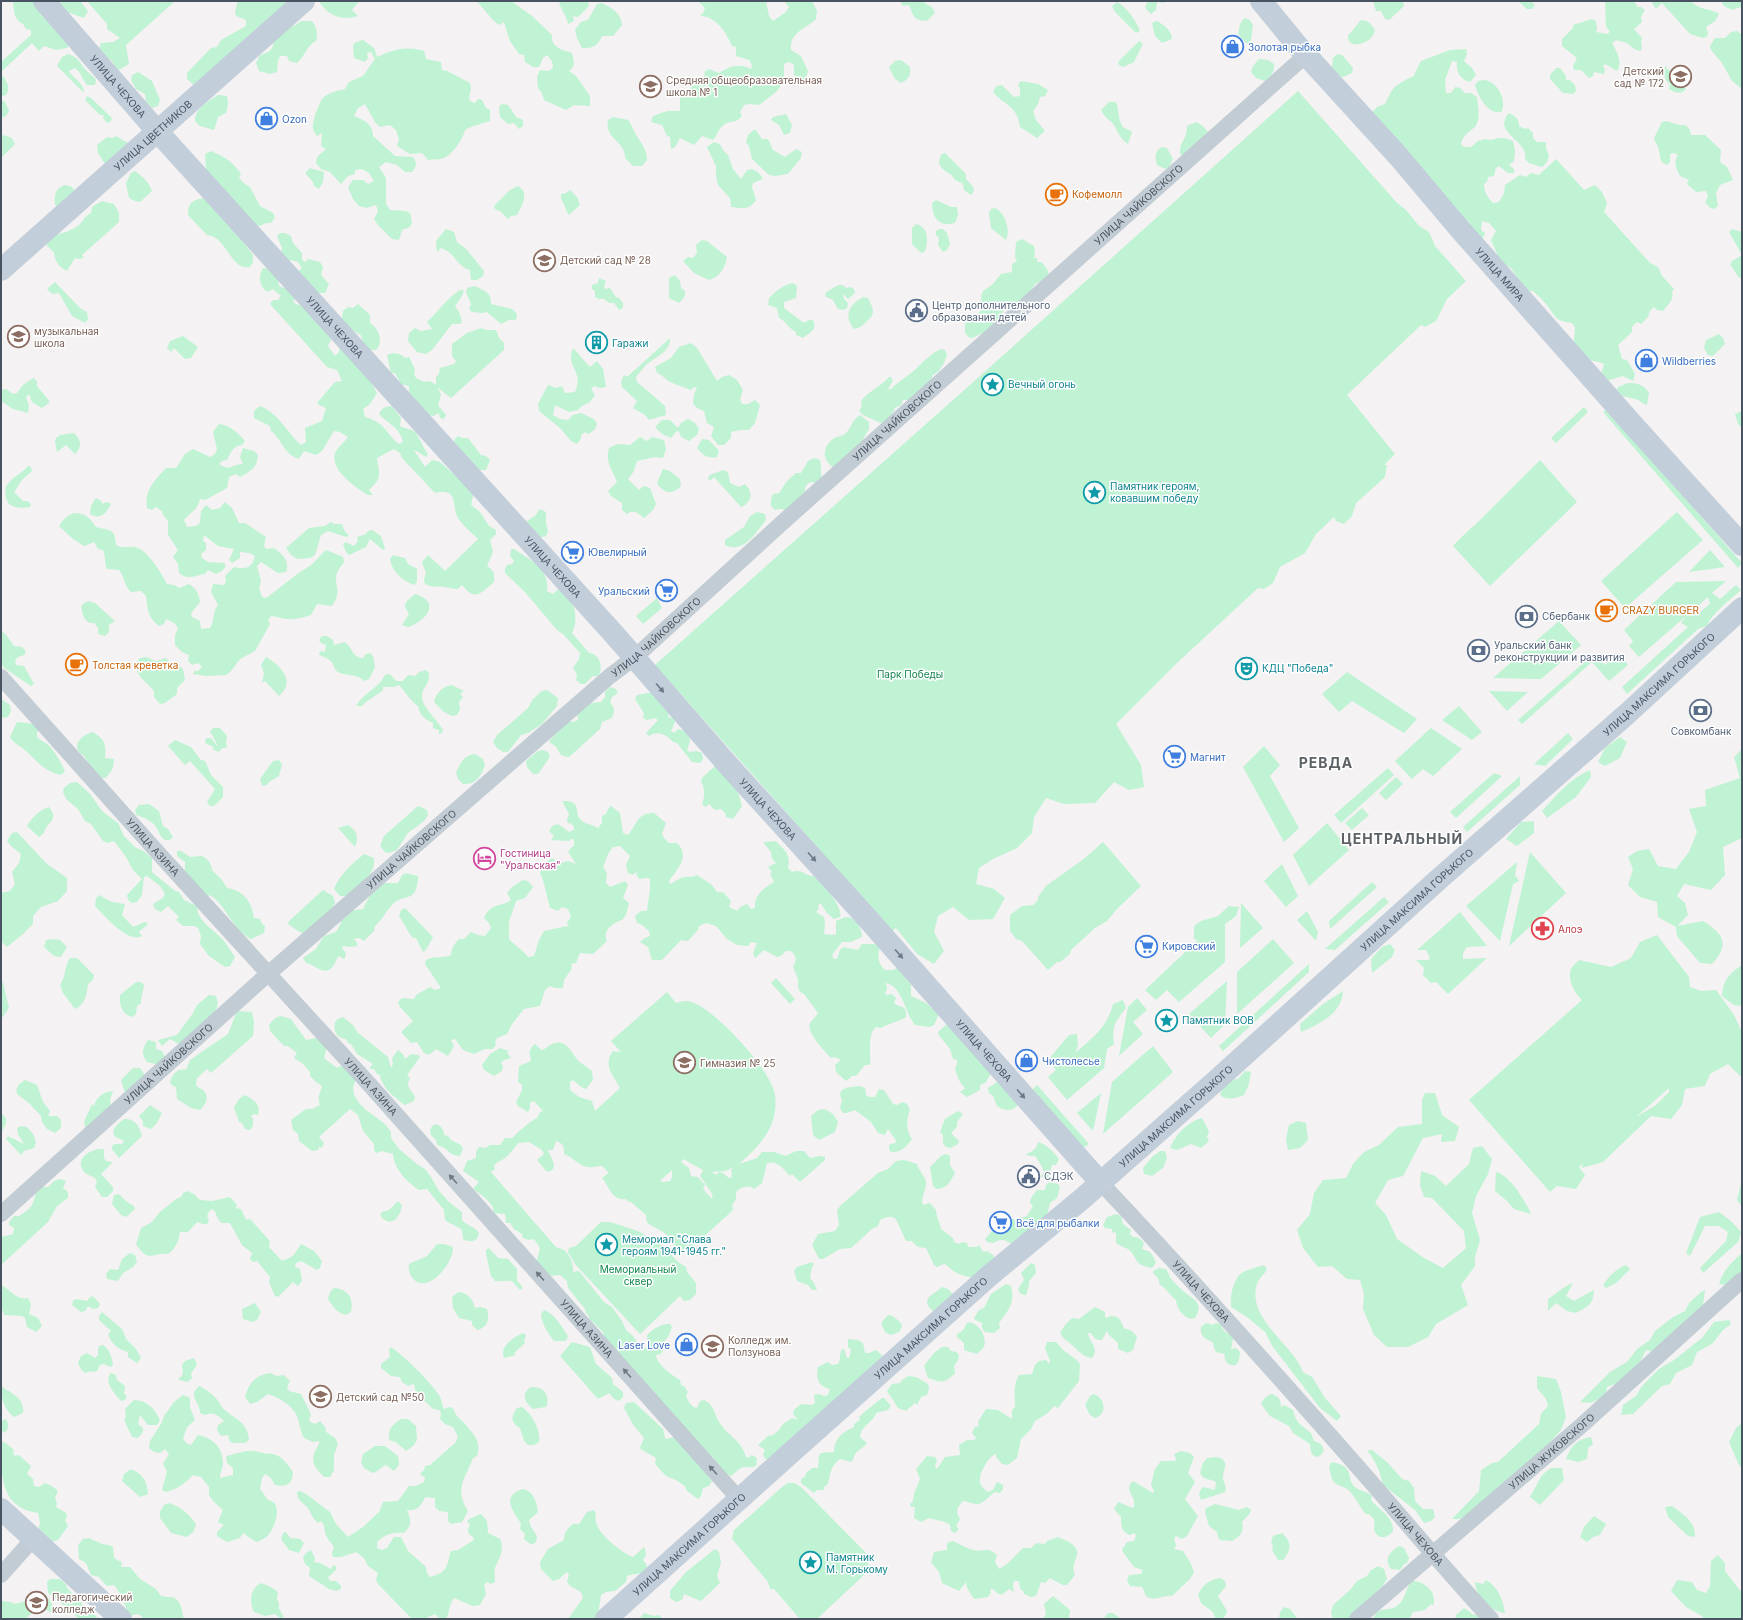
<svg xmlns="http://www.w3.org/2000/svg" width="1743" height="1620" font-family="Inter,sans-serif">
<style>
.green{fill:#bff3d4;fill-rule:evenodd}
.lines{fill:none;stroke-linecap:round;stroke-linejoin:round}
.street{stroke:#c2ccd4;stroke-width:16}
.secondary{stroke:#c3cedb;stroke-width:22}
.oneway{fill:#6d7986}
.oneway2{fill:#6d7884}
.labels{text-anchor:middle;stroke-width:3;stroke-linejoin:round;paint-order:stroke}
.shop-label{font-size:10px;fill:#366cbe;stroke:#fff;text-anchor:start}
.education-label{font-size:10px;fill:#785e54;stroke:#fff;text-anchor:start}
.street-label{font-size:10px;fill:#485461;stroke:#fff}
.food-label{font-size:10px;fill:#c56008;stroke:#fff;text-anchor:start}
.service-label{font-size:10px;fill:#4e5e75;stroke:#fff;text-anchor:start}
.culture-label{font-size:10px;fill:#0d838f;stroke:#fff;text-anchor:start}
.park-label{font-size:10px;fill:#11844d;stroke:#fff}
.hotel-label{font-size:10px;fill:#b23c85;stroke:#fff;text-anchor:start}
.health-label{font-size:10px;fill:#be3a42;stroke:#fff;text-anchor:start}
.district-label{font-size:14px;font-weight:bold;letter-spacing:1px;fill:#5d6267;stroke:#fff}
</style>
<rect width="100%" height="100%" fill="#f4f2f2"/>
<path class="green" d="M14 1H38L41 15 71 42 67 48 56 50 44 46 39 51 32 43 1 72V62L31 35V30L26 29 23 24C14 20 14 12 13 3Z
M56 1H80L88 11 84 18 67 12Z
M87 1H175L126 45 129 64 119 70 115 66 112 61 98 52 101 43 113 42 120 38 107 29V24Z
M238 1H294L196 87 187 79V73L211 48 217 47 221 40 246 26V20L236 16 235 11Z
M320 1H359L352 10 358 16C342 21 329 16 320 3Z
M476 1H511L532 16 552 35C551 48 562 50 572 53 574 61 576 66 569 71L576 76 590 96V106L574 105 566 110 544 100 542 93 538 88 537 77 540 70 548 71 553 68 552 61 547 55 543 58 539 67H533L525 62 524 55 519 54 510 41 504 22 499 25C491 20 484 8 476 1Z
M559 1H588L589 6 578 17 573 16 574 21 568 24C567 15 560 10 559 1Z
M698 1H766L769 16 773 21 786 12 789 7 785 2 775 1H812L817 11 816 19C806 29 789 32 791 50L801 56 808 71 806 78 800 81 794 75V65L789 62 784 64V82L776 92 759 105 749 104 744 105 740 112 742 116C735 124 732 120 725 124 718 128 718 135 713 140L702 136 694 145 680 138 675 147 671 149 670 137 667 136 662 125 651 122 653 116 667 111H680V98L686 92 690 95 691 84 695 79 701 78 705 75 704 72 709 69 719 73C731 66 738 63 751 69L752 65 749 60 736 56V47L732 46C726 32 716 16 700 16L703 13 705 8Z
M900 1H923L926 4 932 7 935 13 927 21C913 20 914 17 909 5L903 6Z
M1148 1H1166L1164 3 1157 2 1156 10 1151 14 1145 8Z
M1373 1H1403L1404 6 1389 20 1385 19 1381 11H1376Z
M1518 1H1531L1535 5 1532 9H1527Z
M1605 1H1633L1637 5V7H1641L1645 10 1641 17 1642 22 1634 29 1642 38 1641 42 1642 49 1640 51 1634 49 1627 43 1616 40 1612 43C1617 52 1623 63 1617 71L1605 64 1603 66 1605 70 1604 74 1594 72 1593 76 1589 78 1581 70H1574L1573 66 1577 58 1562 46V39L1573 28V25L1592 19 1596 21 1597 29 1596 32 1607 34 1610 32 1606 26Z
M1651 1H1691C1698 10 1710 8 1719 14L1715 21 1706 27 1708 33 1707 37 1703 38 1690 34 1662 3 1656 9Z
M1721 1H1741V7L1732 10 1724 6Z
M1117 2C1127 7 1136 21 1140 31L1136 33 1115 12 1112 6Z
M602 3C612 8 621 13 622 25L613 36H602C598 46 592 49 582 48L577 38 575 30 581 22 588 20 597 4Z
M1244 18 1250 20 1253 25 1251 40 1248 45 1238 34 1240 24Z
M1361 20C1368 20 1371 24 1375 30 1373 40 1361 46 1352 44L1348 40V35C1354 30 1356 25 1361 20Z
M301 21H312C317 27 318 34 316 41 307 45 305 56 297 63L289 61 287 56H280L278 61 277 72 270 74 259 71 256 63 260 55C270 52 273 50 274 40L288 27 294 26Z
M1157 21C1164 25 1172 31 1172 39L1162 43 1155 36 1152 23Z
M1737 31 1742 35V89L1732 81 1722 63 1711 50 1710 46 1715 38H1725L1731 32Z
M363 40 374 48 377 57C396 49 405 46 424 51L426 59 441 62 442 70 447 71 470 83 471 89 469 97 470 101 475 103 478 99 482 100 486 108 490 110V121C484 123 469 127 465 130 463 139 453 154 444 158 440 160 433 159 428 160L422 153 410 154 397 146 399 139 396 130 390 125 380 127 375 122 365 104 358 108 354 116C364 120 373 124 373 136L395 156 413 157C418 163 416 166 412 172H405L397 165 386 162 379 167 386 178V204L390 210 406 211 410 213 412 222 410 227 402 230 399 240 392 239 378 225 374 219 378 211 376 205 367 208 359 206 353 199 348 187 353 180H363L368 184 374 181 369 173 362 169 355 170V174L348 176 341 184 330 172 321 169 316 163 317 157 326 149 321 146 322 133 317 136C315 133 313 131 313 128 312 122 319 102 324 97 330 92 337 91 345 89L349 82 363 76 375 59 371 52 367 53 368 58 365 62 354 58 353 45 356 42Z
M1139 41 1143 44 1134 62 1123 67 1119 65 1118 62Z
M1466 49 1467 54 1464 61 1472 68 1476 75 1470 82C1460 79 1456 72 1457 62L1452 61 1445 80 1446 93H1451L1455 87 1460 88 1465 93H1471L1477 97C1478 106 1481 119 1475 127 1469 132 1462 136 1461 144L1464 147H1471L1478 141 1485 139 1491 140 1499 138H1505L1513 141 1515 151 1514 161 1509 165 1514 169V173H1508L1499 166 1496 168 1494 176 1488 177 1487 182 1484 184C1484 192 1488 198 1493 203L1499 202 1504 193 1505 185 1520 175 1526 177 1531 173 1539 175 1556 159 1584 190 1595 185 1602 192 1607 203 1604 212 1650 263 1658 267 1662 276 1674 289 1672 292C1674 300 1668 305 1663 311L1657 310 1654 307 1650 311 1648 317 1641 324 1637 322 1632 327V332L1618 345 1622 359 1627 360 1635 374 1633 381 1623 376 1606 381 1601 375 1604 364C1599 361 1593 362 1589 359 1583 356 1578 347 1574 342L1575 327 1572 323C1555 321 1556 317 1547 305 1543 300 1538 296 1533 291H1527L1510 267 1502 263 1498 256 1491 240 1496 231 1489 223 1482 221 1481 230 1485 233 1483 238 1478 239 1470 227 1469 221H1465L1372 118 1373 111 1377 107 1385 104C1387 100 1390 93 1393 89 1395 86 1409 77 1413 77L1421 61 1450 50Z
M68 54C79 58 78 60 85 69 88 73 93 75 96 80L95 85H87C82 79 81 72 75 68L69 71C73 79 84 82 84 93L57 66 62 57Z
M1337 54 1342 55 1353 68 1352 73 1343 77 1337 74 1332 67 1333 58Z
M1259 59 1268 60 1274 64C1275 72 1271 76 1265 81L1256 78 1251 72 1253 66Z
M901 60 910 67C911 75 909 79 901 83L895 79 889 67 895 61Z
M1665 66 1686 89C1681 95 1675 93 1669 89L1670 84C1664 80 1663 73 1665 66Z
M1556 68H1560L1566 76V80H1570L1575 85 1576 91 1573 94 1563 93 1550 79V75Z
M138 72 152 81 160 100 158 106 152 108 146 102 145 94 136 89 131 80 132 75Z
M1 74C7 81 11 87 6 95L1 96Z
M1483 80C1497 80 1508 101 1501 112 1488 115 1478 96 1475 85L1478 81Z
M1021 81 1038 84 1048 90 1045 96 1040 97 1038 104 1033 111 1036 120 1045 131 1037 138 1020 127C1017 105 1005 106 993 92L996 86 1002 85 1014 97 1020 96V89L1018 85Z
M1298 91 1397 203 1406 210 1419 226 1429 232 1435 246 1466 281 1447 299 1436 321 1425 327 1421 325 1347 395 1395 454 1384 465H1387L1385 477 1356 503 1352 516 1344 524 1336 521 1334 517 1316 534 1305 553 1280 567 1273 583 1264 589 1258 588 1178 662 1116 724 1141 765 1144 787 1129 790 1114 782 1095 803 1064 804 1046 798 1034 817 1032 833 1017 848 993 859 979 868 976 884 994 889 1005 898 993 919 969 920 953 907 938 916 934 932 944 951 934 964 917 954 896 928 892 931 655 665 971 384Z
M218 95 227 96 228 105 226 113 218 117 214 130 200 126 195 121C195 108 208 102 218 95Z
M87 96 91 98 112 118 111 121 107 123 103 118 104 115H100L85 100Z
M1 100 5 102 9 111 6 116 1 118Z
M1109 102H1116C1119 109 1118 121 1123 127 1125 129 1129 129 1132 132L1128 144C1120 139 1118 132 1114 125 1110 119 1105 119 1101 110Z
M502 104 508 105 516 117 523 120V126L519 129 514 123 508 124 500 117 499 107Z
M1509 113C1515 116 1519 119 1519 126L1525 129 1528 128 1533 133V138L1537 142H1546V148L1549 156 1547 162 1542 167 1529 163 1525 159C1529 140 1491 133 1509 113Z
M786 114 792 125 790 133 784 135 779 125 771 120 773 117Z
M613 117 628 120C631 123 632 127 634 131 639 141 647 148 647 160L642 166H633L625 158C626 141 604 139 608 120Z
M1666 121 1680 125H1685L1689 128 1691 135H1705L1721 150 1720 162 1727 167 1733 180 1720 185 1716 193 1718 206 1714 209 1710 208 1705 202 1708 196 1706 191 1696 192 1687 184 1689 180 1680 176C1676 168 1673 163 1678 155L1674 153 1670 154V162L1667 165C1659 162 1661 158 1659 151 1659 147 1655 142 1654 138L1662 122Z
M1196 122 1203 126 1208 132 1206 138 1183 156 1180 154C1179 142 1188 138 1187 126Z
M755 129 762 139H768L773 150 785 157 796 149 802 152 801 158 788 174 775 176 769 175 752 159 749 146 746 142 748 135Z
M3 135 12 138 15 144 1 158V136Z
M116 136 128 143 105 164 98 153 97 145 107 137 112 138Z
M714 142 720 144 723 150 728 155 733 169 741 179 747 170 752 169 758 172 763 179 753 183 752 187 756 200C749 211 742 208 731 207L730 198 718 185 716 176V166L707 147Z
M1162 147 1167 148 1173 159 1169 167 1165 169 1157 165C1155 157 1154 152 1162 147Z
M211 151C226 158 231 160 241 174L239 178 245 184 250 187 260 206 273 213 275 218 271 223H266L260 226 253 223 247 214 206 171 205 154Z
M945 153 966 174V179L974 188 973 193 971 195 964 190 963 184C961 182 959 182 957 181 954 180 953 176 950 174 942 169 935 164 942 154Z
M310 168 324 172 323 182 319 189 314 186 313 182 305 173Z
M135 171C143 177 149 182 152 191L140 202 135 201 129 198 126 183 131 173Z
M65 185 72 187 76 193 62 209 55 205C54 196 55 188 65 185Z
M518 186C530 193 522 205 517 215L511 216 508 219 500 211 495 209 494 206 510 190Z
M570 190 577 197 580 205 569 215C565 210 565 204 561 199V194L566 193Z
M206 198 222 219 230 224 253 255V262L250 267C230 271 227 236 207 235L188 215C188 202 194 199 206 198Z
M936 200 951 207H957L958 215 955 223C940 227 932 219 932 203Z
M102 201 114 204 119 213V222L82 255 84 258 79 259 75 258 67 271C59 267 55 262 54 252L47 246 46 242 51 236C60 234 73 231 80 224 85 219 83 217 91 213L92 207Z
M995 208C1005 212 1011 231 1006 240L991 228 989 213 991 209Z
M916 224C928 227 928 238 926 249L923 253 920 252 912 244V228Z
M446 229 454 232 457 242 467 250 484 271 483 276 477 280H471L470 270C457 267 455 252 441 248L437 252 436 241Z
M940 229H943L947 233 950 244 947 250 943 252 938 245 939 238 936 235V231Z
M1732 229 1742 232V279C1736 277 1735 269 1730 265L1732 261 1742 255 1729 232Z
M280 233H285L291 236 293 243 302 253V260L305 262 308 259 320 262 323 267 321 275 329 284 325 293H314L296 273 302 268 298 262 285 259 281 254 282 248 277 236Z
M1022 239 1034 246 1035 254 1034 258H1037V262H1041C1046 266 1054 277 1044 281 1041 282 1038 282 1035 284L1028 295 1009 310H1004L998 321 989 330 972 338 968 337 965 332V324L970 317 979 313 982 306 981 296 983 291 992 285 1001 274 1012 272V264L1017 261 1015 257 1016 242Z
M702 240 707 241 727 257C725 268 720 277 709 280L694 273 683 261 688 257 693 258 697 253 696 245Z
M263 268 269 269 278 278 279 286 284 288H289L297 295 293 302 298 305H303L333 335 328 346 335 356 339 352 340 347 371 372 372 384 377 393 370 404 363 409 365 417C385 422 385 433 399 444L403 442C400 427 388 424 379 414 382 407 385 407 392 406L401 418 400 426C405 429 410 428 415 432 419 436 423 448 428 454L427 457C422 456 419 451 414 450L425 467 432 460 440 462 474 492 471 505 480 512 489 526 496 530V534L490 540 493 552 487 566C494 570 495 574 494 582 481 593 475 602 462 585L458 589C453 589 450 588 445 587 437 586 432 588 425 584L424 579 426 573 422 562 428 555 445 571 478 539C472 533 463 526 458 518 451 507 460 487 435 493L402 458 400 453 394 449 377 458C379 475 383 476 369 490L373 495H368C356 488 327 468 336 451 339 446 345 442 348 437L340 432 334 431 322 451 316 455 304 451 299 459C284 455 282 439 271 431L270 426 254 418V411L260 406C278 413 287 432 301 445L306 442 305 428 322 421 326 408 321 406 317 403 335 382 342 381 337 370 327 367 270 304 273 300H278L281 296 273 289 268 292C259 287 258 276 263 268Z
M675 275 680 281 681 288 685 291C686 296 683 299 679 303L669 298V278Z
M599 278 606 281 604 287 606 289 610 288 616 297 619 298 623 303V308L619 310 614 303H609L604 299H599L595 297V291L592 289V285L598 283Z
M55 282 80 308 87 312 88 319 85 323 72 316 59 293 52 294 47 289Z
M793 283 797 286 796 298 784 302V308L804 323 809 320H813C818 330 809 333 803 338L796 335V332C789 329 785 320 779 318L777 308 768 305 769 298C776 291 783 285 793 283Z
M838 285H843L846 288 851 287 854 289 855 293 848 299 843 294 844 299 848 303 847 308 844 310 838 309 833 300 826 297 825 293Z
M474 286C483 290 492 292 491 304L512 309 517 314 516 320H509L501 324 487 312 482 313 472 312 469 309 471 304 466 292 467 288Z
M460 290H464L462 296 455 306 459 312 462 321 460 324H452L432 350 426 354 417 352 408 341 409 333 415 328 421 331 432 329 427 322C439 311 446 299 460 290Z
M863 297 868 298C874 310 876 314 865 323 861 327 859 328 854 329 843 315 849 305 863 297Z
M358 304 370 315V323C379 329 384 341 376 350H370L364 347 361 335 344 326 338 320 342 318 343 311 348 307 353 308Z
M481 328 486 330H496L499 338 504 343V350L451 398 437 387 441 394 438 405 446 415 444 419 440 418 439 413 433 416 428 415 409 392V386L401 384 395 373H391L387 355C392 352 401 353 405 358L409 357 415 369 414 374 416 378 424 382 430 381 436 385V377L439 374 440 368 454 364 456 361 452 356V344L467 333Z
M1719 334 1723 338 1725 344 1713 356 1708 355 1704 348 1706 340Z
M183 336 198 347 191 358 185 359 174 348 171 352 167 348 170 341Z
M670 338C671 351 656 357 647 364 643 368 640 372 636 377L637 382 665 406 666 415 649 420 645 415 633 408 637 401 622 387 621 382 624 375 627 377Z
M691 343 697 348 717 381 722 377 729 375 737 380 743 390 740 399 742 404H748L755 400 760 405 755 423 749 430H740L731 432V438L724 445H718L711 436 714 427 707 423 704 411 697 408 693 404 694 394 697 388 694 387 691 390C684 387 676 385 670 382 665 379 663 375 657 373L655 367 671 358 679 347Z
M573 348 590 367 597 361 603 369 606 387 600 388 594 386 591 389 595 395 590 402 582 406 578 410 569 412 555 405 553 415 560 419 568 420 573 415 581 413 594 419 597 424 595 429 589 434 585 432 581 435V439L577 444 571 441 560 428 539 411 538 404 548 385 556 388 562 386 565 393 575 392C577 387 579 382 577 376 574 364 568 363 573 348Z
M941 349 945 350 947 355 944 363 939 371 933 375 930 383 908 400H903L901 405 895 408 889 420 881 423 863 415 859 411 862 406 861 401C868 391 881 387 889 377H891L893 381 888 389H891C899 381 908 376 916 369 924 361 930 354 941 349Z
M33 378 37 381V386L50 402 42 408 32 402 29 394 26 397 29 406 28 413 13 409 1 401V390L6 389 13 394 17 393 23 385Z
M1628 383C1638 383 1644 385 1649 393L1647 405C1642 404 1640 400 1635 399 1628 397 1622 397 1615 393L1618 387Z
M1584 407 1588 412 1556 443 1551 438Z
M1607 409 1742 563 1738 568 1603 412Z
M1742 411V428L1738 424 1735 414Z
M860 415 869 422V429L859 446 851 451 848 457 833 467C822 460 822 448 833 439 837 436 843 437 847 432 852 426 852 420 860 415Z
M688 419 695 423 699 429 697 435 689 441 681 437 679 431 676 432 671 438 662 434 655 427 662 420H670L678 428 681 423Z
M219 424C230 425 238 433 245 441L242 445C233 446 231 452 227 460L222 461 219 464C231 472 232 464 243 464L240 457 243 448 254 451 258 455C257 468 251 471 240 477L236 474 229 477 227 488 205 500 200 499C197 512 191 511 184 520L187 527 196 526 200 523 201 511 206 505 212 510 220 508 225 502 232 508 239 523H245L266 537 264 546 266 549 274 548C283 555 290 560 286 572L278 573 261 562 257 566 261 581 259 588 262 597 266 598C280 588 293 576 308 567 314 564 320 555 326 550L343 557 344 562C342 566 338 569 337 573 333 585 343 591 332 606L317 604 311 615C304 617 295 620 287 619 282 619 276 616 271 616L268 620 270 624 255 651 240 659 231 671 226 675 206 676 193 674 194 671H198L202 667 198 663 192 665 188 661 189 655 182 652 175 645V635L178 628 174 623 166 619 164 624 159 626C147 616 148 611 146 596L141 591 131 592C125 587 125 578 119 570L107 569C104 562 106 557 103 550L98 549 94 542 84 546 73 539 59 526C70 508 85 509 96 527 111 531 115 528 116 545 123 549 127 546 134 547 147 548 161 573 167 584L174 585 179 588 189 584C196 588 199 594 200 602L191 613 192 617 200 621 201 629 210 628C215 621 212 612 218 605L211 592 213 584 224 585 226 582 225 576 234 567C246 570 252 568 255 556L249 553 240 552V558L232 563 229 560 234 549 218 546 204 535 203 541 206 543V550L201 554 202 558 208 562 224 563 226 566 222 571 216 574 208 570 205 574C195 575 189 581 179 573L178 564 173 557 178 550 168 535V521L163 515 162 511 156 507 152 510 147 508C144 490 155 480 166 468H176L185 454 193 449 210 457 215 454 217 449 213 432Z
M74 433C82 441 82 447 75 454L66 445 57 452 55 442 56 438 60 435Z
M458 436 462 438H468L481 455 486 456 490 460 486 470H479L456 445 454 440Z
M640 437 647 441 652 437 664 440 666 449 663 458 655 457 637 461 634 471 628 479 639 490 644 486 650 488 656 504 653 510 644 518 636 512H630L627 514 622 510V503L611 496 608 491 617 482C612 468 605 463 609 448L618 444 630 445Z
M702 439 709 440 719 451 717 457C707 459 703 455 697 448Z
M814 458 820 460C822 467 820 472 822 479L819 483C810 481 804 483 805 493L796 506H789L787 510 779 509 775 510 771 506V499L773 494 779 493 787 481 796 473H801L808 461Z
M1540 460 1577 502 1490 586 1453 546C1461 538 1467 531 1476 524Z
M28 466 31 467 32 471 22 480 14 492 23 501H27L31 504 30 507C22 508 11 509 7 501 0 480 17 479 28 466Z
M663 469 670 471 680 479 681 486C672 495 664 494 657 483Z
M723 470 728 472 730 483 739 487 745 484C754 493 752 502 741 507L714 477 710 481 708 478 710 475Z
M96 498 100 500 103 504 106 502 111 504C106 514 100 520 90 514L91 506Z
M540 509 546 512V523L548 531 546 536 539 538 525 522 535 516Z
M757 512 765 514 766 520C755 533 744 554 725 545V540L744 527 750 516Z
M1677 512 1703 540 1625 608 1601 581Z
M331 522 334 524H342L344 530 349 536 346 537 328 531 321 535 315 555 310 558 297 559 291 555 286 548 309 528 325 526Z
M372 530 381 536 385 548 383 550 370 539 366 547 349 555 346 552 343 544 346 542 354 546 358 541 357 537 366 534 368 531Z
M511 549H514C530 560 550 568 547 591L553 594 557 590 562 589C565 593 570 597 572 602 576 611 577 624 572 633L589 653C600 654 604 668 598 676H593L585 684H581L576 680 577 674 573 668 579 659 580 653 564 635 557 630 525 592 505 573V569L507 565 512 564 514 561 510 556Z
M1710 550 1725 567 1689 572Z
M393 555 405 558 408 564 417 569V582L414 585C402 580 392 572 390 559Z
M1726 581 1712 593 1720 599 1736 585 1741 590C1730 600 1712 613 1707 626L1698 629 1627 694 1622 687 1688 627 1681 623 1686 616 1639 657 1629 646 1633 641 1624 630 1676 582ZM1708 597 1710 604 1699 613 1689 614Z
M415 594C442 602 426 621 408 627L402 625 409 614 405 607 406 602Z
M657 598 662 608 643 624 636 616Z
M88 601 95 603 115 621 109 625V632L105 636 98 634V628L94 623H89L84 618 81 607 83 604Z
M1559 621 1581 645 1541 679 1493 678Z
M1 630 7 636 14 646 22 647 26 651 24 655 18 657 15 660 16 665 24 666 34 684 31 686 4 668 1 663Z
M322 636H327L333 640 334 645 345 642C353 648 352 658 363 658L366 654 370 653 373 656 375 667 369 679 364 681C358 674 349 676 340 673 331 670 338 661 321 656L319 654 320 651 325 652 326 645 321 643 319 640Z
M1595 653 1605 665 1618 653 1628 665 1609 681 1592 662 1522 724 1518 720Z
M146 657 156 661 166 658 169 661 168 666 176 664 183 669 185 680 177 688V694L165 703 160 704 154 697V691C147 682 135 676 136 663L140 658Z
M266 657C281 666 296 681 279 696L265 681 262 683 264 673 261 665Z
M426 670 429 673C430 685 422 687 422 696 421 706 438 721 443 730L442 733 439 734V730L433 728V723C424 719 420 715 418 706 410 701 406 692 399 685L394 687H383V690C376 696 367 700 362 706H356C363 693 378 689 385 675L390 674 396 681H403L408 675 415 676 419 672Z
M1347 672 1417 719 1404 733 1352 701 1339 712 1322 694Z
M452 685 464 691 460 694 463 697 459 702 460 709 457 715 452 716 444 712 434 702C436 693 443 686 452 685Z
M610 687 616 689 618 693 612 697 610 702C615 709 615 711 612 718L602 722 600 729 569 757C557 756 561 751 554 745 552 744 550 743 549 741L568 721 573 722 578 720 577 712 590 703 601 702 605 697V692Z
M547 690 558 698 557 706 542 724 528 733 521 735 508 752H503L497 748 493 742 497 735 528 708 533 699 542 691Z
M653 691 670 710 668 716 670 718 673 717 675 722 671 731 674 733 678 729 682 730 689 734 690 741 687 750 690 752 696 751 702 753 703 759 700 763 692 762 677 743 673 742C667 735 658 730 649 736L646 733 658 720 655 718 647 720 643 718 644 713 635 699 637 695 649 693Z
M1489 691 1528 692 1507 711Z
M1 699 10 705 11 711 8 717 2 718Z
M1459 706 1482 732 1472 740 1442 720Z
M17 722 36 724 39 729 37 733V737C41 741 45 742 48 745 53 748 63 766 65 771L61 775C45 772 38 762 27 752 21 746 14 744 10 737Z
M213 728H220L227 736 226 742 227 748H222L219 752 214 750 212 746 206 744 205 740 207 738H211L217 746H218L210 731Z
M1431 728 1462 749 1433 776 1423 769 1412 779 1395 761Z
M93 732C105 740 106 743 105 758L114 759 113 768 106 778C86 778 92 767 84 756 82 754 80 753 79 752 72 742 85 734 93 732Z
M1568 733 1573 739 1545 766 1534 764Z
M1620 737 1627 742 1620 758 1605 766 1598 762 1605 748Z
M175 740 191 747 201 760 205 761 211 775 223 787V797L214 806H210L207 802 215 789 190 761 185 765 168 746Z
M1264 746 1280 765 1270 776 1299 828 1284 842 1243 767Z
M1742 749V838L1723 847 1725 875 1711 890 1684 884 1677 896 1685 903 1688 915 1677 926 1703 921C1724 934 1730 944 1712 964L1700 963 1677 936 1676 927 1658 917 1657 902 1640 897 1628 885 1633 869 1628 857 1637 851 1649 849 1658 866 1676 869 1689 852 1697 832 1689 809 1706 806 1705 790 1740 778 1734 757Z
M543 750 548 752 550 757 538 774H533L527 767 526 761 538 751Z
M475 754 483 759 485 765C481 776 476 785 463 784L458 779 456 772C462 762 462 756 475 754Z
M279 760 282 765 279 776 269 782 267 785 262 786 260 779 273 761Z
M716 765 736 785 742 806 733 819 726 817 725 813 721 809 715 810 709 804 706 807 702 804C705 797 705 788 701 782L702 778Z
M1388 768 1394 775 1341 823 1334 815Z
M1590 770 1591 777 1576 797 1547 818 1542 811C1556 796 1570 778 1590 770Z
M1494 773 1502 776 1456 818 1450 812Z
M1520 776V785L1467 832 1463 827Z
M1396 777 1403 784 1386 800 1379 793Z
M77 782 90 794 103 812 118 823 124 836 136 848 142 850 152 858V872L175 891 179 892 184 900 197 906C197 922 214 929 224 941 228 946 231 952 235 957L230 966 225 967 209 956 200 944 201 936 198 928 194 926H183L176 920 179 917 168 906 161 912 155 909 153 904 163 898 165 894 160 886 147 876 144 877 142 895 137 902 132 903 128 900 127 895 142 879 133 870 126 857 114 841 108 843 103 841 91 824 85 821 78 809 66 799 63 792 64 788 70 783Z
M562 801C582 800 574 811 580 819 584 824 592 824 598 828L602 823V816L606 814 608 809 611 806 620 813 623 833 628 835C638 823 637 813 654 813L666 823 662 834 664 838 669 843H677C691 856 677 869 669 881L670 884C674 882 679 878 685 877 690 876 692 878 697 875L712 885 717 892H723L731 901 729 907 738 911 740 907 747 904 751 909 755 908C754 895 764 888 774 882L770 874 772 872 768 867 776 863 772 859 771 852 763 842 776 841C785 851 791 854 788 868L792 872C802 868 805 876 814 876L816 872 822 876 821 884C828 889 843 909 840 917L834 919 827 913 821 904H819L818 910 816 912 824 917 825 925 824 934 833 935 836 934V921C839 920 844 917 848 917 857 919 862 929 862 937L851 942H842L832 955 834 959H837L840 950 843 947 858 950 862 944H877L880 947C877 957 878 963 885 970H893L902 966 905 978 911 985V996L926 1003 939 1014 934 1025 930 1027 915 1025C905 1013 903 987 886 983L887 990 885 992 886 995 892 994 896 998 894 1003C901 1009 907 1004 906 1017 899 1022 888 1023 881 1028L876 1027C867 1034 871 1055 870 1065H865L856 1076H852L846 1081 836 1072 835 1065 841 1060 835 1057 831 1058C825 1052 806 1032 810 1023 812 1020 816 1017 818 1013L804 994 800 992 798 987V979L793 967C797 960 797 957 791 951H786L781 956 777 957 764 950 755 958 753 953 757 943 751 942 748 946 737 945 727 939 716 926 706 923 699 926 698 930 688 941 681 940 662 960H652L648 947 640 942 645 938 650 936 649 931 642 925 637 923 635 916 641 911H647L650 889V879L647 878 639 879 636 874 637 871 633 875 628 873 626 865 630 856 620 846 613 847 609 852 603 867 607 873 606 883 610 887 625 881 628 885 623 898 629 903 626 915 622 920C612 923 602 931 607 941L593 954 580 953 576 963 571 964 572 968 564 980 563 988H555L550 986 545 990 540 1006 524 1009 512 1024 507 1034 497 1038 495 1042 496 1045 493 1049H485L474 1054 463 1050 455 1039 451 1040 454 1046 448 1056 436 1049 429 1055 424 1053 417 1042 411 1043 401 1032 413 1021 400 1007 398 1002 402 998 414 999 416 995 430 987 435 990 441 988 425 964 426 960C435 955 443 959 451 955 452 948 454 944 459 939H464L471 932 478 935 485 936 491 928 489 923 484 918C490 903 501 907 511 900L507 893 512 887 523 880 528 881 533 887 525 898 516 901 509 922V939C515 946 523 950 528 957L534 956 539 940 544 931 567 926 569 928 567 922 571 917 568 909 562 907 558 911 550 908 543 880 540 873 544 863 552 858 561 863 568 861 576 864 568 852 572 847 574 846V839H572L569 841 551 840 554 836 549 831 552 826 558 824 569 832 574 830V827L572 824 568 823 567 819 569 814Z
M149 804 159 811 163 826 168 829 173 837 170 840H165C159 836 160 833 156 827 153 821 142 817 136 815L135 810 139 805Z
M418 806 427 810 428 815 424 821 408 833 397 850 389 853 385 852 380 846 384 836Z
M49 807C60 821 46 822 44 833L39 837 27 826C31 818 41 809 49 807Z
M1362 808 1369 815 1352 830 1345 823Z
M1534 821V833L1517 846 1506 839 1521 822Z
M1327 823 1349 850 1309 886 1293 855Z
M348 825C357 831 359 836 355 847L338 828Z
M17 832 47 864 67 878V891L58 901 41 907 33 916V924L23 934 7 947 1 941V893L10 891 15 884 12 872 19 863 21 854 11 846 7 841 12 833Z
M1103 842 1141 886 1117 909 1107 921 1095 928 1071 950 1070 954 1060 962H1057L1048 970 1022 941 1016 939 1010 931V915L1022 906 1033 905 1038 900V897L1046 886 1085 858Z
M177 851H181L190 857 202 856C208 859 211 863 212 870L222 880 227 888C243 890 252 902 254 918L260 919 262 924 265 926 264 933 251 939C232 931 222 896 207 895L185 874V862L177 856Z
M1530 852 1566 893 1509 946Z
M364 854 374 858C376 875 360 884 348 896H340L334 889C340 874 352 864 364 854Z
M1517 862 1515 875 1519 881 1513 884 1500 941 1466 906Z
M1282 864 1298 896 1286 907 1264 881Z
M406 873 418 876C418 882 417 891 412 895 408 898 400 898 395 902 387 909 383 919 375 926L374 931 364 941 359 938 354 939 357 943V946L351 947 342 946V948L346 953 345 958 344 959 339 956C336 959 336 962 334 965 325 978 316 965 306 963L303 958 316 949 324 936 336 932 341 923V916L348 911 363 909 372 891 385 883H398L402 875Z
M1372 882 1377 887 1330 929 1329 921Z
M323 890 333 896 335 903 327 916 307 935 298 931 288 924 289 921Z
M99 895 112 902 125 904 122 915 133 927 145 922 148 924 139 932 142 936C128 944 104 915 95 906L96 899Z
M1384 897 1389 902 1335 950 1325 949Z
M1241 903 1263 928 1240 948Z
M1229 906 1239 907 1236 916 1225 924V962L1179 1002 1167 990 1156 1000 1145 990 1198 940 1194 939V926L1201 921 1218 916Z
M405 908 433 937 426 950 423 952 416 938H413C407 931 404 923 399 916L401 910Z
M1307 911 1318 932 1316 941 1297 920Z
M1460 912 1487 946 1467 947 1463 953V959L1487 958 1448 994 1436 982 1431 983 1423 975 1424 968 1416 960H1428L1430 958 1426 950H1417Z
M1657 935 1689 977 1690 987 1701 991 1716 990 1734 1015 1742 1032V1078L1728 1064 1710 1074 1705 1086 1685 1089 1682 1105 1671 1119 1651 1116 1603 1162 1582 1168 1583 1164 1579 1167 1585 1175 1576 1189 1557 1186 1550 1192 1469 1100 1582 1000C1574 993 1566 978 1572 967 1574 965 1577 962 1579 960L1611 967 1631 958 1640 942ZM1669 1088V1092L1656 1105 1636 1117Z
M53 939 60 940 67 947 61 957 54 956 44 947 46 940Z
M1273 939 1294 963 1237 1014V972Z
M1390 944 1395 950 1392 957 1372 973 1371 959 1382 947Z
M70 958H77L94 975 93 980 88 984C87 994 85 1005 75 1009L63 993 60 985C66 976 64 967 70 958Z
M1309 964V972L1223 1051 1219 1046Z
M1742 965V1006L1734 1005 1722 996C1723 980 1729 974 1742 965Z
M776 978 795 999 790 1004 771 983Z
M1 981 3 982 9 1008 2 1018Z
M1227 981 1225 1024 1211 1038 1189 1014Z
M136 982H141L144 985C144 991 140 997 141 1003L137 1006 136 1014 132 1017C122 1014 119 1005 120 995Z
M1343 991C1342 1014 1319 1024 1301 1032L1300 1024 1323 1004Z
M667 992 676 1003C683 1001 687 1000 694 1003 716 1011 772 1071 775 1095 779 1127 760 1145 739 1164L757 1158 762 1152H774L786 1156 796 1151H804L810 1158 820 1156 825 1157V1160L800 1182 792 1174 790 1176C784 1169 777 1160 767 1163L762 1183 754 1189C748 1184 741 1187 736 1192V1199L732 1205 733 1210 688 1251C671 1251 674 1238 663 1232 659 1229 653 1227 649 1224 646 1222 646 1218 646 1215L631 1202 627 1201 626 1199C611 1201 609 1185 602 1178L609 1173 602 1166C597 1166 592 1168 588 1167 579 1166 573 1157 564 1154 564 1146 564 1144 556 1141L553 1150H548C550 1157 561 1169 547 1172L537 1160 544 1154 542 1150 529 1142 518 1143C515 1147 511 1153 507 1156 503 1161 498 1160 494 1166L495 1169 491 1172 555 1246C557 1248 559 1248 562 1249 569 1252 574 1264 573 1272L579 1271 604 1302 612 1307 622 1321 626 1330 633 1336 642 1349H644L648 1345 647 1335C652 1329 663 1323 670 1324L672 1327 668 1337 661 1345 664 1349 661 1354 656 1355C657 1365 672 1375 680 1380L681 1385 684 1386 688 1392 686 1396C688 1401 691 1407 697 1408L700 1401 704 1400C714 1405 714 1413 719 1422 727 1435 742 1441 746 1457L748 1458 752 1455 757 1458 756 1466C751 1468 750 1467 745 1467 739 1467 736 1473 731 1476L720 1471 713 1457 700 1447 623 1360 616 1348 612 1349 603 1338 604 1335 603 1332 594 1323 589 1320V1316L586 1313 585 1309 568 1288 567 1281 560 1275 549 1276 538 1267 537 1260 540 1248 534 1239 529 1240 523 1238 522 1234 514 1229 510 1223H506L505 1214 494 1213C494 1202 481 1195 473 1189L479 1182 463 1171 467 1161 476 1158V1152L479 1147 485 1148 490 1145H500L505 1138H513C516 1133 532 1120 537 1118L540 1112 543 1111 534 1101 530 1103V1108L528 1112 518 1106 516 1102 522 1090V1085L518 1082 519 1066 531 1061C530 1053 527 1051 535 1044L541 1050C547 1049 549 1044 555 1043 568 1039 573 1057 581 1063 585 1066 588 1068 592 1071L593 1080 586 1089 581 1087 573 1080 570 1082V1090L579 1097 592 1101 595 1111 620 1088C614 1076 602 1065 613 1051L621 1052 611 1041ZM683 1159 703 1170 700 1176 711 1192 713 1198H711L703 1189 705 1185 698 1177 691 1176 689 1168 681 1162ZM734 1167 731 1170 732 1177 729 1178 723 1173 719 1172 716 1175 712 1172 726 1171ZM672 1170V1177L670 1181 662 1182 660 1181Z
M209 995 216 996 218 1003 216 1010 186 1048 170 1039 162 1046 158 1040 177 1035 193 1013 197 1005Z
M1137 998 1147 1010 1133 1022 1143 1034 1119 1056 1128 1007Z
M1123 1000 1126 1008C1116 1021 1111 1026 1114 1044L1107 1049 1104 1068 1067 1100 1048 1077 1056 1070 1048 1060 1069 1035 1077 1034 1078 1045 1075 1053C1093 1037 1107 1028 1113 1004Z
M237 1011 252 1012 254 1022 253 1036 211 1073 207 1069 197 1078 196 1085C199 1089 201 1088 204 1091 210 1098 205 1105 200 1110L191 1108 177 1099 176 1087 173 1086 170 1083C172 1074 177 1068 186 1070L190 1060 228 1034Z
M281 1016 291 1019 306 1040 317 1038 327 1047 324 1058 337 1068 345 1064 358 1073 353 1087 354 1095 359 1103 366 1110 385 1124 391 1132V1138L399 1149 418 1165 425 1169 431 1177 439 1191 450 1203 462 1212V1220C468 1227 473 1225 479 1233 478 1242 470 1243 463 1239L462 1230C456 1225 448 1223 445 1220L444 1210 427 1189 419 1190C407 1182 394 1169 393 1154L382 1151 376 1153 374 1150V1144L363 1131 358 1115 350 1109 319 1137 324 1143 322 1148 319 1147 318 1150 312 1151 299 1141 298 1134 293 1130 291 1120 306 1109H312L320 1105C317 1097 320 1094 322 1086L316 1082 310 1076V1072L302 1063 294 1058 297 1053 288 1046H284L270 1031 269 1025C273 1020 275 1017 281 1016Z
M343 1017 354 1026 357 1032 388 1057 391 1068 393 1064 392 1058 398 1050 403 1054 405 1059 411 1054 418 1055 420 1057 407 1075 410 1078C405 1089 411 1088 415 1097L414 1101 405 1105C395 1098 381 1087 380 1075L377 1074 374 1069H371L370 1067 373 1064 357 1054 351 1044H349L346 1039C337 1038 333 1032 335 1022L338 1019Z
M946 1025 954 1027 991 1074 985 1083 980 1085V1090L967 1097 960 1092 965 1088C959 1082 957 1076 955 1068L957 1064V1060L953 1059 950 1049 938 1034 939 1031Z
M148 1040 156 1042V1049L162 1051 166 1059 156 1064 147 1062C141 1053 142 1049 148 1040Z
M1153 1046 1173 1072 1103 1134 1112 1082Z
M500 1048 509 1051 507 1053 511 1058 504 1060 501 1063 503 1066 502 1071 494 1076 484 1070 482 1065 490 1054Z
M133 1068H140L146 1077 125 1093 121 1080Z
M1245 1071 1251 1072 1249 1084 1244 1095C1236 1098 1227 1101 1220 1095L1222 1089 1231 1080 1238 1079Z
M25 1080 37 1085 43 1102 50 1111 48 1116H57L61 1120V1128L55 1133 47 1129 42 1122 41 1116 30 1104 17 1094C15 1087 19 1084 25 1080Z
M999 1081 1021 1102C1013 1112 1007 1112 997 1106L993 1096 989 1093 988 1088Z
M1037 1085 1089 1144 1083 1148 1032 1090Z
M860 1086 865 1088 866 1095 869 1097H875L879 1089 884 1090 893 1104 897 1105 902 1102 907 1104 910 1110C906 1120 906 1131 912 1139 906 1147 901 1153 891 1152L889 1149V1145L897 1142 888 1129 885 1135 878 1133 871 1122 855 1110 847 1113H843L840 1108 842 1100C835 1087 851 1087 860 1086Z
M113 1091 110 1100 111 1107 92 1132 85 1127 84 1122 92 1104 94 1106C97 1096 104 1092 113 1091Z
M1101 1093 1093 1131 1077 1113Z
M1425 1093H1435L1442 1115 1459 1127 1455 1141 1441 1142 1442 1134 1423 1138 1403 1176 1388 1180 1375 1203 1386 1215 1397 1239 1424 1258 1443 1268 1466 1248 1464 1231 1432 1198 1424 1197 1420 1185 1421 1171 1435 1176 1446 1186 1469 1164 1473 1148 1482 1146 1492 1159 1488 1174 1476 1196 1472 1213 1480 1240 1475 1257V1266L1461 1285 1468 1305 1436 1324 1428 1337 1408 1347H1387L1374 1335 1363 1309 1364 1294 1360 1280 1347 1279 1332 1266 1318 1267 1303 1248 1297 1230 1310 1214 1314 1193 1323 1180 1346 1178 1353 1164 1364 1152 1379 1145 1398 1127 1422 1124V1100Z
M245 1095C254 1100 261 1104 258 1115L254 1114 251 1116 253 1119V1126L250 1130 245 1129 242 1123 239 1122C238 1116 235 1113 234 1107L240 1098Z
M150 1105 162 1113 157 1123 151 1129 143 1126V1121L139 1116Z
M825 1109 833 1114 838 1122 835 1132 819 1140 813 1135 811 1116 818 1110Z
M958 1111 963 1114 957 1122V1127L951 1133 959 1141 958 1144 951 1148 946 1147 943 1143V1135L940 1132 945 1119Z
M1 1113 6 1118V1123L1 1134Z
M1202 1118 1209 1131 1207 1137 1209 1141 1201 1148 1191 1144 1177 1150 1170 1148C1176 1134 1187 1122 1202 1118Z
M124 1119C137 1119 139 1127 142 1136L119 1158 112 1149V1146L115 1144H122L124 1141 114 1136C112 1127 118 1124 124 1119Z
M1298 1121 1306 1123 1308 1140 1300 1148 1288 1150 1286 1139 1289 1125Z
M436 1124C441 1126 444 1129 444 1135L448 1136 451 1140 461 1145 463 1149 460 1156C454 1156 449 1153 445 1148L437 1145 436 1140 431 1135 430 1130 432 1126Z
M21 1126 27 1127 33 1134 36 1142 34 1148 24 1151 21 1155 6 1139 8 1136 24 1144 18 1134 17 1128Z
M1038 1142C1046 1144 1054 1152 1059 1159L1056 1165H1052L1048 1180H1045L1041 1176 1044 1172 1041 1165 1035 1156H1029L1026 1154C1034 1151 1036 1149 1038 1142Z
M98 1149H104V1158L106 1161 113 1162 101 1174 113 1187V1191L107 1197H102L95 1187 97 1182 95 1178C92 1176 87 1175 84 1172 75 1159 87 1152 98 1149Z
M1160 1151H1165L1167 1158 1163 1168 1152 1176 1144 1174 1143 1168 1152 1157Z
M946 1154 950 1156V1165L955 1173C950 1182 947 1189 936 1189L933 1186 930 1167 941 1156Z
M904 1160 917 1164C919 1171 925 1176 926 1182 927 1190 920 1197 923 1205L930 1203 936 1210C936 1217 940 1222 941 1229L953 1238 954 1242 959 1244 962 1242 967 1243 968 1247H977L979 1245 983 1252 987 1251 993 1255 996 1263 974 1278C967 1277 961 1275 955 1272 951 1270 949 1266 944 1264L937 1267 934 1265 926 1248C919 1247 917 1248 912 1241H906L896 1219C891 1215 886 1217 880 1220L878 1226 872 1229 851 1248 840 1249 823 1259H819L812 1245 818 1234 835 1231 839 1225 837 1210 841 1205 878 1173 888 1169 896 1161Z
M1496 1172C1510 1175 1525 1201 1531 1214L1514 1209 1507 1201 1495 1191Z
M60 1179 66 1181 63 1188 68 1192V1198L57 1206 48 1222 1 1265V1237L13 1234 14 1228 9 1225V1222L14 1216H19C23 1213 29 1210 32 1205 37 1195 32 1196 43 1187H48L54 1181Z
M1742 1179V1206L1737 1200Z
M1050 1182 1058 1184 1060 1187 1057 1198 1050 1203 1047 1216 1011 1244C1004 1239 1001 1239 993 1243L987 1242 985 1239 992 1231 1003 1225 1004 1221 1009 1218 1015 1220 1027 1216 1033 1206 1030 1203 1031 1198 1037 1190H1045L1046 1185Z
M187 1191 194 1194 200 1200 212 1201 230 1197 237 1205 236 1208 241 1209 246 1220 250 1219 270 1241 269 1247 282 1261 293 1256 301 1244 314 1251 322 1261 320 1268 317 1270 301 1261 296 1263 295 1267 300 1269 302 1281 298 1286 293 1282 278 1297 275 1296 269 1282 270 1277 257 1261 253 1262 250 1259 252 1253 242 1245 230 1223H221L217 1217 215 1211 212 1209C207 1213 206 1216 209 1221L207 1224H203L197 1222 188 1232H180C179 1241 175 1249 168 1254 152 1252 149 1264 136 1244L141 1228 152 1222 160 1212 176 1199 181 1197 183 1193Z
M119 1194 127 1202 134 1206 135 1209 126 1217 121 1215 112 1204 114 1195Z
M398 1201 402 1205 400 1213 395 1220 389 1222 383 1219 380 1215 382 1212 389 1210Z
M1719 1212 1731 1221 1741 1232 1738 1242 1703 1273 1700 1268 1726 1241 1728 1232 1719 1226H1705L1690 1256 1686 1253 1700 1217Z
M1116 1214 1121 1216 1123 1224 1131 1230 1130 1234 1133 1237C1138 1237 1141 1239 1144 1243L1142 1249 1148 1251 1152 1254 1156 1263 1152 1268C1131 1264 1140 1259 1128 1249 1124 1247 1120 1246 1116 1243V1233L1112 1232V1229L1105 1228 1103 1225 1107 1217Z
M601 1222H610L638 1231 662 1245 678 1262 686 1267 687 1272 696 1283V1294L690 1300 684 1301 680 1296 640 1334 575 1264 568 1252 569 1248 576 1246Z
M437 1244H444L453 1247C454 1264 425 1298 411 1276 409 1271 408 1268 409 1264L427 1256Z
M489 1248 498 1258 508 1259 517 1269V1281L522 1286V1289L520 1290 512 1281C506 1280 501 1282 495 1281L491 1276 486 1254V1250Z
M130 1253 135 1255 137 1262 133 1267 123 1273 118 1281 107 1279 106 1274 110 1269 118 1270 122 1259Z
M1742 1253V1272L1726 1285 1719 1284C1723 1270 1732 1262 1742 1253Z
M812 1262 814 1265 812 1267 810 1278 814 1283 817 1290H812L808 1285 797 1281 794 1271 797 1267Z
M1031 1263 1035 1265 1036 1273 1029 1281V1285L1026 1295H1024L1020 1293 1018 1289 1024 1280 1021 1273Z
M1264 1265 1267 1269C1265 1274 1258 1279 1257 1284 1246 1319 1293 1344 1303 1372L1312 1377 1325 1398 1341 1416 1337 1421 1320 1408 1273 1347 1265 1332 1247 1317 1231 1307C1230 1295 1233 1279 1243 1272 1249 1269 1257 1267 1264 1265Z
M1626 1265 1630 1269 1616 1283 1606 1288 1603 1285C1609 1276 1616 1269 1626 1265Z
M1159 1268 1166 1269C1169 1273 1169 1277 1172 1280 1175 1283 1181 1289 1183 1291 1193 1299 1205 1303 1195 1318L1190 1319C1182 1315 1177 1309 1176 1300 1169 1295 1168 1289 1160 1285L1158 1278 1153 1273V1271Z
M1573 1283 1566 1296 1574 1301 1594 1290C1593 1305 1589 1306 1576 1313L1567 1311 1556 1303 1548 1311V1299C1559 1292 1560 1288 1573 1283Z
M1006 1284 1011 1286C1015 1304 1009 1309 999 1323L1000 1328 994 1333 985 1332 982 1328V1323L975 1320 974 1318 979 1310 984 1308 991 1294Z
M1 1285C10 1289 16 1301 28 1298L31 1304 29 1314 38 1318 42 1326 36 1332 27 1327 25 1318 22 1316 4 1315 1 1306Z
M942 1287 948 1289 953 1294 939 1315C933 1312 923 1305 929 1297 930 1296 940 1289 942 1287Z
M334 1288C348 1289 354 1298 351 1312L346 1315C337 1313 333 1307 328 1299L330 1292Z
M1705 1290 1703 1305 1654 1352 1646 1350C1638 1369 1626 1381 1607 1387L1606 1396 1590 1403 1580 1402 1610 1372 1627 1362 1637 1349 1650 1340 1655 1331 1673 1317 1685 1311 1689 1303 1701 1292Z
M458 1292C468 1293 473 1299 475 1308L480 1307 487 1309C490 1318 488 1328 477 1330L472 1325V1321L459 1318 453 1308 452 1297Z
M93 1296 100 1304 98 1308 93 1309 88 1306 85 1311 81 1312 72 1305 73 1301 76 1299 87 1301 89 1298Z
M255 1303 261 1312 257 1320 252 1322 243 1319 242 1309Z
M1095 1307 1105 1312V1317L1107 1318 1110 1316C1122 1316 1120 1322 1125 1329 1130 1329 1134 1332 1137 1337L1133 1350 1128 1353 1118 1349V1343L1109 1335 1107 1331 1102 1340C1095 1340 1094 1338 1091 1333H1088C1089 1342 1100 1349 1092 1358 1080 1357 1074 1344 1064 1339L1060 1333 1065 1325 1072 1318 1079 1319Z
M544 1310C555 1314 561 1326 568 1336L566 1341H554C548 1333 542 1325 541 1314Z
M102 1312 122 1329 126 1339 136 1349 141 1358 137 1363 128 1357V1352C119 1350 111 1344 108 1334L111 1331 99 1320V1316Z
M888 1315 893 1316 901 1323 902 1327 899 1332 891 1335 885 1332 881 1323Z
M1729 1320 1731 1324 1723 1330 1712 1344 1697 1352 1692 1365 1676 1373 1670 1384 1662 1386 1633 1414 1621 1415 1623 1405 1636 1396 1642 1386 1659 1369 1674 1360 1702 1338 1714 1322Z
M969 1322C980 1324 987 1337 984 1347L977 1354 964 1350V1343L956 1336C960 1330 963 1334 966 1324Z
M1206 1323 1213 1325 1215 1323 1220 1324 1225 1332 1230 1334 1233 1339 1231 1349 1236 1348 1240 1352 1239 1360 1236 1365C1229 1366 1223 1362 1225 1354L1216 1352 1214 1348 1213 1342C1206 1340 1199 1335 1201 1327Z
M524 1333 526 1336 524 1340 525 1343 514 1353 516 1355 504 1358C499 1346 515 1336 524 1333Z
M848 1339 858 1340 863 1343 865 1353H869L876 1350 882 1355 881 1360 773 1460 765 1459 763 1454 765 1450 758 1445 768 1436 773 1435 779 1430 783 1424 792 1418 798 1420 793 1414 794 1410 801 1404 812 1405 815 1403 814 1395 819 1394 824 1396 828 1395 830 1389C819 1387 815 1378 818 1367L828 1362 832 1365 838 1364C841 1359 839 1354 842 1349H844L847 1358H849L851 1350 848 1347Z
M572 1342 590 1347 596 1364 612 1378 613 1384 623 1392V1397L619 1401 614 1399 609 1393 598 1399 560 1356Z
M1047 1342H1056L1063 1350 1078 1361 1080 1365 1079 1381 1058 1408 1054 1406 1048 1413 1035 1421 1031 1429 1021 1439 1017 1458 1008 1465 1002 1464 996 1457V1454C991 1456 988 1460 985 1465 979 1476 976 1484 988 1492L993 1490 997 1482 1003 1485V1489L1000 1493 995 1492C990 1495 983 1505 976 1504 971 1504 968 1501 963 1501 957 1507 955 1512 960 1519L956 1526 959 1529 955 1533 951 1531 950 1525 945 1522 929 1518 921 1522 914 1518 915 1507H911L910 1504 913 1501 914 1494 920 1479 916 1469 927 1456 935 1457 937 1461 935 1466 937 1469 945 1457 960 1455 959 1445 967 1440H974L976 1438 972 1433 975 1427 979 1426 978 1422 986 1409 998 1410 1012 1419V1410L1015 1407C1015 1395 1013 1385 1019 1375L1032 1374 1035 1365 1039 1361 1046 1360 1049 1364 1050 1361 1045 1348Z
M103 1345C109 1348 112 1358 113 1364L111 1367 104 1364 100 1365 97 1371 93 1372 90 1371 86 1373 82 1371 78 1363 81 1356 87 1353 95 1358 98 1355V1350L99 1346Z
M391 1347C403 1355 433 1384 440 1397 442 1401 442 1405 444 1409L450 1407C455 1409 454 1412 457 1416 459 1419 462 1420 464 1423 473 1433 482 1442 477 1456L473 1458C465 1479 454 1489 468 1511L462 1522 451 1524 448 1521V1512L439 1511 435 1507V1498L425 1497C421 1507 417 1511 407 1510 411 1521 413 1524 404 1533 393 1532 385 1534 377 1542V1548L382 1550 387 1548 394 1537H401L408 1551 426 1567 427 1573 430 1577C448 1572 446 1568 451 1551L458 1550 474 1540 473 1537 469 1534 468 1530 470 1524 467 1522 469 1519 481 1514 487 1521 488 1533 500 1539C505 1551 499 1558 495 1568 494 1572 495 1577 495 1582L491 1584 487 1582 484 1585 486 1594 480 1605 473 1606 454 1598C449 1604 450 1612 446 1619L439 1618 435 1614 424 1619H412L378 1584 376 1580 378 1573 368 1566 364 1558 356 1552 341 1557H333L332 1553 334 1547C331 1543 327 1538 325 1533 324 1528 325 1525 321 1521L318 1523C312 1519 311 1512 307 1507 304 1504 300 1501 298 1498L297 1492 300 1491 306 1494 330 1512 336 1524 348 1537 363 1527 379 1512 383 1502 398 1501 409 1486H416L424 1482 425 1478 420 1474 424 1470 425 1466 430 1465 455 1443 458 1437 453 1427 445 1424 440 1419 441 1413 439 1410 433 1409 416 1393 414 1384 408 1386 402 1382 400 1377 391 1376 381 1368V1364L390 1357 389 1350Z
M942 1347H948L951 1351 956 1352 959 1355 958 1360 954 1366 955 1373C944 1384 942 1383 928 1378L924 1366C929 1359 934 1352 942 1347Z
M194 1358 197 1365 191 1373 192 1378 188 1382 179 1380V1378L182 1376 183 1371 182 1365 185 1361Z
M111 1373 116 1375 117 1380 125 1386 124 1394 127 1396 125 1400 121 1401C115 1394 103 1382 111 1373Z
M270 1373 277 1376 284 1375 290 1381 287 1387 289 1391 301 1394 311 1414 309 1421 315 1424 320 1421 325 1427 326 1432 335 1438 338 1444 334 1455V1470L330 1477H324C311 1464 310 1459 319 1444V1441L313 1442 304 1438C300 1430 299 1420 296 1414 290 1404 278 1397 268 1394L257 1402 250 1404 245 1397C249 1383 255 1375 270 1373Z
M909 1376 916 1377 928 1384 929 1389 927 1395 921 1397 917 1405 915 1403 906 1411 898 1408 887 1391 892 1384 900 1383 903 1379Z
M1537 1376 1556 1379 1561 1392 1566 1417 1561 1430 1542 1451 1476 1513 1459 1519H1452L1479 1491 1481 1470 1492 1463 1498 1462 1539 1424 1541 1414 1548 1406 1546 1399 1537 1388Z
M1 1386C12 1394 25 1398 23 1413L14 1417C4 1410 1 1397 1 1386Z
M199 1386C206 1389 214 1395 219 1402 220 1403 220 1406 222 1407 233 1420 247 1419 249 1440L245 1443H232L229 1440 228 1435 221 1436 217 1430 218 1425 224 1421C218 1415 213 1411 205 1415L200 1413C200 1401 187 1397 199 1386Z
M531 1387C543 1386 551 1395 546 1407L533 1409C525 1403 520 1394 531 1387Z
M1094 1394C1105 1398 1108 1414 1095 1418L1090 1415 1085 1405 1090 1396Z
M1272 1394C1279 1397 1281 1400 1281 1407L1284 1405 1293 1410C1296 1423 1301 1425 1311 1433L1314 1441 1321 1444 1324 1450 1322 1454 1318 1457C1310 1456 1311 1451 1310 1444L1293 1433 1289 1426 1270 1416 1261 1404C1264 1398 1266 1396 1272 1394Z
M183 1395 190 1398V1407L195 1420 187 1427 183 1438 186 1443 191 1445 198 1435C213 1438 223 1448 223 1463 223 1468 220 1472 220 1478L233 1475V1468L227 1463 226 1457C230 1454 233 1455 238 1453 252 1450 251 1450 266 1454 269 1454 269 1453 272 1454 282 1455 288 1465 293 1472 292 1485 287 1487 275 1485L270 1477 265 1474 262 1478 260 1489 268 1500C285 1502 274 1532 265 1538 262 1540 259 1541 256 1542L243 1533 240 1538 227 1542 217 1536V1532L224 1525 218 1522 223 1510 213 1501 209 1495V1487L201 1477 193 1475C184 1484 178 1489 166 1492L162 1490 167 1471 163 1464 169 1454 165 1449 160 1453 154 1452 149 1448 150 1441 161 1424 164 1416 174 1402Z
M882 1398H884L891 1406 888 1410 876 1413C873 1423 861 1425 860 1437L867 1443C864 1448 859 1449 856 1453 853 1457 854 1459 851 1462L840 1459C831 1465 830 1474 828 1484L823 1488 825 1490H817L814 1493 801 1483V1479L805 1477 806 1473 812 1468H818C820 1452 815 1453 834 1452 834 1439 842 1432 854 1427V1424L860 1420 859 1417C867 1409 874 1405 882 1398Z
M134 1400C147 1400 155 1409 160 1420L157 1425H148L140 1415 138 1424 143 1428V1432L138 1438 132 1437 124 1420 126 1417 125 1409Z
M634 1402 663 1429 665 1438 666 1439 674 1437 706 1467 708 1477 712 1481 709 1486 703 1488 701 1496 698 1499 687 1491 685 1486 676 1480 666 1476 655 1464 656 1458C651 1454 645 1453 640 1448L644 1438 634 1426 624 1408 626 1403Z
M522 1407C532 1414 541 1430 539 1442L534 1445H528L524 1441 520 1428C510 1422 511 1416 517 1408Z
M6 1419C9 1424 9 1429 5 1433L1 1430V1423L3 1420Z
M401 1419H408L416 1426 417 1440 413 1446 406 1451 396 1442 389 1440C388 1429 392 1425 401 1419Z
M1742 1423V1469L1738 1463 1729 1442 1736 1428Z
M1591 1437 1593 1444 1588 1448 1587 1459 1578 1462 1566 1459C1571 1446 1577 1439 1591 1437Z
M1 1441 7 1444 14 1450 13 1453 15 1456 19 1455 31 1466 27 1474 33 1479 34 1486 39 1487 45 1483 52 1486 58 1491 55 1498 57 1504 56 1507 66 1513 67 1518 65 1520 68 1526 58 1540 51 1542 47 1536 37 1534 40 1523 38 1513C0 1508 1 1475 1 1441Z
M375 1446H385L398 1456 399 1465 394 1471 386 1465C381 1467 379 1471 373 1473L365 1469 361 1463 363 1454Z
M1367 1450H1372L1388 1463 1402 1479 1409 1481 1414 1488 1415 1501 1423 1509H1433L1435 1517 1431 1521 1424 1523 1415 1510 1383 1485C1381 1473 1375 1460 1367 1450Z
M1181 1451 1190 1453 1194 1457 1188 1473 1195 1482 1185 1499 1198 1516 1187 1536 1182 1539 1176 1536 1174 1538 1176 1546 1174 1549 1183 1551 1190 1562 1194 1572 1190 1579 1172 1596C1164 1594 1154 1603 1146 1596 1144 1593 1144 1589 1142 1587L1130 1586 1127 1581 1129 1575 1141 1574 1143 1570 1134 1567 1123 1552 1122 1550 1127 1542 1134 1541 1136 1535 1134 1533 1130 1535C1121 1532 1121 1525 1121 1517L1114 1509 1118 1502 1133 1508 1134 1507V1500L1129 1490 1130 1484 1133 1481 1153 1493 1154 1491 1151 1484 1155 1469 1161 1461H1175L1176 1459 1174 1454Z
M1215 1457 1221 1458C1230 1465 1222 1470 1223 1479 1224 1484 1227 1486 1225 1492L1201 1500 1199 1494 1201 1489 1204 1487 1215 1490 1216 1482C1209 1478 1204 1481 1200 1473L1203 1463 1207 1458Z
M1332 1462C1356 1467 1345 1477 1355 1487 1359 1491 1367 1491 1372 1496L1371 1500C1379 1510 1394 1517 1393 1531 1387 1539 1377 1540 1374 1529 1374 1526 1375 1522 1374 1519 1373 1518 1370 1515 1369 1514H1366C1359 1507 1356 1496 1347 1489 1343 1486 1337 1486 1333 1481 1331 1477 1330 1471 1329 1466Z
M1551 1468H1562L1564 1480 1540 1505 1530 1497 1542 1475Z
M131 1469C143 1474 147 1481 148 1494L140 1497 122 1481 124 1474Z
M788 1483H794L801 1487 866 1553C870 1562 869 1567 864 1575L817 1619H800L774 1589H770L768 1582 732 1539 734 1530 782 1487Z
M522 1489C533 1490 537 1502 538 1512L529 1520 530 1525 537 1536 536 1542 533 1544H530L524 1539 525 1534 520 1529 521 1524C514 1511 500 1498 522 1489Z
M169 1503C181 1507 189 1514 196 1524L194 1531 187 1537 171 1533 160 1518V1512L164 1505Z
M1215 1504 1239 1510 1247 1507 1251 1510 1250 1513 1242 1522C1244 1532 1241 1536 1232 1541L1220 1540 1218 1537 1217 1532 1209 1526 1205 1512 1206 1508Z
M1672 1506C1683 1514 1696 1522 1695 1537L1688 1536 1668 1517 1665 1507Z
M594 1510C597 1515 595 1517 596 1522 598 1534 622 1553 633 1557L644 1547 645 1549 646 1555 643 1560 646 1564 648 1570C641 1575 635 1573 627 1576L626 1582 615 1591 606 1592 601 1595 598 1615 595 1619H568L583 1598 581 1592 570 1586 567 1582 569 1575 567 1572 559 1579 553 1581 541 1569 540 1562 548 1549 564 1540C564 1532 567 1529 573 1524H579L587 1512Z
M1594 1516 1606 1524 1600 1535 1593 1537 1587 1542 1580 1537 1584 1527Z
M286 1532 290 1538 300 1539 304 1543 299 1553 289 1550 281 1539 283 1533Z
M1282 1533C1290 1540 1292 1547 1286 1556 1284 1560 1283 1561 1278 1560L1272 1550 1273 1545 1271 1542 1273 1536Z
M1058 1537C1094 1551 1067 1559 1075 1575L1067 1585H1063L1050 1578 1045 1583 1041 1582 1037 1594 1035 1596 1031 1597 1024 1594 1023 1591 1020 1589 1019 1581H1014L1013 1585 1014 1592 1009 1589 1002 1595 997 1593 993 1589H990L991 1593 988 1597 974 1599 967 1588 966 1582 959 1591 942 1583 939 1572 931 1562 934 1552 947 1550V1543L953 1541C960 1544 966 1548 973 1550 985 1553 985 1545 997 1555L995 1562 999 1569 1007 1564 1023 1548H1031L1036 1543 1045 1544 1047 1541Z
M89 1538 102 1544 109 1545 113 1547 114 1558 117 1560 120 1561 122 1563 121 1567H130L140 1579 156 1589 161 1596C165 1597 167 1597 171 1597 181 1598 182 1611 184 1619H142V1616L137 1614 130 1616C124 1605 122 1594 114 1585L107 1586 99 1577 91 1575 86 1563 79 1559 78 1545 83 1539Z
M1399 1546 1404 1548 1409 1558 1407 1563 1404 1564 1400 1570 1391 1569C1384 1560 1389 1552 1399 1546Z
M715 1549 719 1552 721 1563 717 1576 720 1583 701 1601 684 1594 682 1600 676 1602 670 1598V1591L686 1572Z
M311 1550 315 1558 314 1562 320 1563 331 1569 333 1565 336 1566V1570L328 1577 330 1581H336L341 1586V1589L336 1591 329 1589 309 1576 310 1568 305 1564 303 1557 306 1553Z
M1718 1555 1725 1563V1571L1742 1593V1619H1704L1702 1616 1686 1607 1671 1591 1677 1580 1692 1582 1697 1590 1706 1593 1710 1586 1711 1561Z
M1378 1566 1384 1569 1387 1579 1382 1587 1379 1589 1374 1600C1362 1604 1358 1607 1356 1619H1333L1331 1613 1333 1605 1350 1590 1357 1581 1367 1576 1370 1571Z
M1221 1578 1225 1581 1226 1586 1218 1596 1227 1611C1225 1618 1223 1619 1216 1619L1213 1612 1201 1603 1198 1595C1202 1585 1210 1579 1221 1578Z
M50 1579H60L66 1584 67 1588 84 1606 90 1609 98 1619H79L69 1609 48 1593 47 1582Z
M1486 1580C1498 1587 1503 1599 1505 1613 1490 1611 1476 1597 1475 1582L1483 1584Z
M1412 1581C1425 1581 1438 1593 1433 1606L1431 1604 1425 1610 1413 1612 1409 1619H1373C1379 1604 1389 1613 1398 1605 1407 1598 1405 1587 1412 1581Z
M261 1583 269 1586 278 1592 277 1599 279 1603V1609L284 1617 280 1618 275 1614 265 1616 254 1612C249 1601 250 1589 261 1583Z
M37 1591C46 1592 51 1602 55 1609L53 1612H50L47 1610 39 1613 35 1611 25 1619H1V1601L10 1602 15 1604 32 1599 34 1594Z
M1053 1596 1070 1610 1069 1619H1043L1046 1614 1044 1604Z
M1284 1607 1290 1609 1298 1619H1279L1280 1612Z
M1464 1608 1474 1615 1485 1612 1495 1619H1455L1456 1615Z
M644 1613 654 1616 660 1615 662 1619H639Z
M1108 1613H1113L1121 1619H1097L1104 1618Z"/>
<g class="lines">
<g class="street">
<path id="s1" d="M1 677 160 855 369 1084 739 1499"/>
<path id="s2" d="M1100 1182C1190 1277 1277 1375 1364 1474 1406 1522 1447 1572 1491 1619"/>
<path id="s3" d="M1 1214 268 974 610 676 634 658 783 522 1306 55"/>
<path d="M1 1575 33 1539"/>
<path id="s4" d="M1357 1619 1582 1425 1742 1280"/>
</g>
<g class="secondary">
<path id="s5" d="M44 1 157 131 613 633 728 765 868 919 1100 1182"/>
<path id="s6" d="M1261 1 1297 45 1399 157 1458 227 1635 427 1742 545"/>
<path id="s7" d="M1 270 304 1"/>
<path d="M1 1509 121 1619"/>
<path id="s8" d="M606 1619 785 1458 989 1276 1082 1199 1219 1078 1439 879 1628 713 1742 608"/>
</g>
</g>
<defs><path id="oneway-solid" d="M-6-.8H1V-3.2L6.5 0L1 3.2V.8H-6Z"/></defs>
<g class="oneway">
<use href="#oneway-solid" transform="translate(660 688) rotate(49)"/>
<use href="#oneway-solid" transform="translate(812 857) rotate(48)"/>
<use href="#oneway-solid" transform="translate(899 954) rotate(49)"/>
<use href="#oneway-solid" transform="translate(1021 1094) rotate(48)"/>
</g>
<g class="oneway2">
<use href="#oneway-solid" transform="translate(453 1179) rotate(-132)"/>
<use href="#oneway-solid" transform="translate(540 1276) rotate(-132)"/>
<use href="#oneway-solid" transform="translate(627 1373) rotate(-132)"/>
<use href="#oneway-solid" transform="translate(713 1470) rotate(-132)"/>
</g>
<defs>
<symbol id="shop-ring" viewBox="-11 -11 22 22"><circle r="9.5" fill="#fff" stroke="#3f7fe0" stroke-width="1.5"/><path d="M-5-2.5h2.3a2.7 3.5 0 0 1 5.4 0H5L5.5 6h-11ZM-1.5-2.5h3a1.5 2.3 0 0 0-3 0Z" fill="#3f7fe0"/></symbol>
<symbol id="school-ring" viewBox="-11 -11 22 22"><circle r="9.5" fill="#fff" stroke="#8d6e63" stroke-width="1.5"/><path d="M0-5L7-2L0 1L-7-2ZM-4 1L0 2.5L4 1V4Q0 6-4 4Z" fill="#8d6e63"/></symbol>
<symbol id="cafe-ring" viewBox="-11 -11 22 22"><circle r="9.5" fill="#fff" stroke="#e8710a" stroke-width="1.5"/><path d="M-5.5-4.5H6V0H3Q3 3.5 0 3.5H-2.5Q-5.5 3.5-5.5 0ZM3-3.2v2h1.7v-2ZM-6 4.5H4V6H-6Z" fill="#e8710a"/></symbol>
<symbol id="civic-ring" viewBox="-11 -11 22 22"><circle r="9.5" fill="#fff" stroke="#5c6f8a" stroke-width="1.5"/><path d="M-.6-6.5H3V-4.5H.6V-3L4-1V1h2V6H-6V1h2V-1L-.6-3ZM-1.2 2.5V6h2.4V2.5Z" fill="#5c6f8a"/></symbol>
<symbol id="building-ring" viewBox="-11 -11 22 22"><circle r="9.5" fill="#fff" stroke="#0f9aa8" stroke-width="1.5"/><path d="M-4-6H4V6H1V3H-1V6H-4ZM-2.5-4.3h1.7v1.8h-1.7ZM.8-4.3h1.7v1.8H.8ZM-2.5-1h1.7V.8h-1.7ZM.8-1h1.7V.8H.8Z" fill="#0f9aa8"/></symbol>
<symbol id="sight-ring" viewBox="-11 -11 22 22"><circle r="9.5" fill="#fff" stroke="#0f9aa8" stroke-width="1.5"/><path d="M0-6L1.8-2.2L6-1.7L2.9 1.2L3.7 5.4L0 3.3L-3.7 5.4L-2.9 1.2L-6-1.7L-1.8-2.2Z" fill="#0f9aa8"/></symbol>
<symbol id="supermarket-ring" viewBox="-11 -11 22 22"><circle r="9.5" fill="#fff" stroke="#3f7fe0" stroke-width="1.5"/><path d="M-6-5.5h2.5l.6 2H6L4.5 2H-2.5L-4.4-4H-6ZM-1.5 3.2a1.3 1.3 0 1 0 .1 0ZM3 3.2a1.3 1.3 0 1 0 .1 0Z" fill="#3f7fe0"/></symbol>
<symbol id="bank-ring" viewBox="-11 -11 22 22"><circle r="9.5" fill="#fff" stroke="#5c6f8a" stroke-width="1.5"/><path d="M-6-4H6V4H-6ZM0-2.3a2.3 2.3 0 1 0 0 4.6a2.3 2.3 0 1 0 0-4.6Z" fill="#5c6f8a"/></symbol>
<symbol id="theatre-ring" viewBox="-11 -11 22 22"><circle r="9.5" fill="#fff" stroke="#0f9aa8" stroke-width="1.5"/><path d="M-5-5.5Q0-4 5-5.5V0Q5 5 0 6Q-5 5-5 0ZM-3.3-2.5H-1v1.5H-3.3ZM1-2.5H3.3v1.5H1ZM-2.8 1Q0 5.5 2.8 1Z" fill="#0f9aa8"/></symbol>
<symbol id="hotel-ring" viewBox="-11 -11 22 22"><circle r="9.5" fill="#fff" stroke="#d1479c" stroke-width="1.5"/><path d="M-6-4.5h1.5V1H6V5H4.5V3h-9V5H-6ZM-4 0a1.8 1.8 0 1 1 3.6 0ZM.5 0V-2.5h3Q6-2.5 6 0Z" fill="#d1479c"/></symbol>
<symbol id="pharmacy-ring" viewBox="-11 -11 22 22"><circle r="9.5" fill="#fff" stroke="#e0444e" stroke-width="1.5"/><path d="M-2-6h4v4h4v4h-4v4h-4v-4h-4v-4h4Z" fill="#e0444e"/></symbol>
<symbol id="university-ring" viewBox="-11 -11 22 22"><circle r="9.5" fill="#fff" stroke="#8d6e63" stroke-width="1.5"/><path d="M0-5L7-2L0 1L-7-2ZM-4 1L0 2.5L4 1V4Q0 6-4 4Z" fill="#8d6e63"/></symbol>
</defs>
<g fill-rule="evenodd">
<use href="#shop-ring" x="1220" y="34" width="25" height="25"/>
<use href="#school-ring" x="1668" y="64" width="25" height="25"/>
<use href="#school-ring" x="638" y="74" width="25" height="25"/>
<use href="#shop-ring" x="254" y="106" width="25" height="25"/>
<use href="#cafe-ring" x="1044" y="182" width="25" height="25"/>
<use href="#school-ring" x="532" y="248" width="25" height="25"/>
<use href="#civic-ring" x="904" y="298" width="25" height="25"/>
<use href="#school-ring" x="6" y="324" width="25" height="25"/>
<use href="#building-ring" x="584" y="330" width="25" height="25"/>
<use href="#shop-ring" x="1634" y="348" width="25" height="25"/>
<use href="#sight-ring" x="980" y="372" width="25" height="25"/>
<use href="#sight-ring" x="1082" y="480" width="25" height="25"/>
<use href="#supermarket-ring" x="560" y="540" width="25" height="25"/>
<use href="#supermarket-ring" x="654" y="578" width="25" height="25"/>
<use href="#cafe-ring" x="1594" y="598" width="25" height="25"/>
<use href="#bank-ring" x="1514" y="604" width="25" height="25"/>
<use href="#bank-ring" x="1466" y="638" width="25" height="25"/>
<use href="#cafe-ring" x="64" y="652" width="25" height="25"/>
<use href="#theatre-ring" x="1234" y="656" width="25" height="25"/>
<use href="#bank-ring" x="1688" y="698" width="25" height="25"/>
<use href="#supermarket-ring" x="1162" y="744" width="25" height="25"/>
<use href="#hotel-ring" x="472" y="846" width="25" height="25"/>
<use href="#pharmacy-ring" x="1530" y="916" width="25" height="25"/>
<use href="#supermarket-ring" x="1134" y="934" width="25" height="25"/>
<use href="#sight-ring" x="1154" y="1008" width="25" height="25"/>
<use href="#shop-ring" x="1014" y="1048" width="25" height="25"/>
<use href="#school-ring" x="672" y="1050" width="25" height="25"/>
<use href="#civic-ring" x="1016" y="1164" width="25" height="25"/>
<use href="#supermarket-ring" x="988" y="1210" width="25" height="25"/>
<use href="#sight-ring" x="594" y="1232" width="25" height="25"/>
<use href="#shop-ring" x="674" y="1332" width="25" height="25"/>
<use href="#university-ring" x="700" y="1334" width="25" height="25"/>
<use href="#school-ring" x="308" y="1384" width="25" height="25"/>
<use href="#sight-ring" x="798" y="1550" width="25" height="25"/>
<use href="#university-ring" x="24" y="1590" width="25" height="25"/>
</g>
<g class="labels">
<g class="shop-label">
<text x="1248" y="51">Золотая рыбка</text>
<text x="282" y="123">Ozon</text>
<text x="1662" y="365">Wildberries</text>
<text x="588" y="556">Ювелирный</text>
<text x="650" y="595" text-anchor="end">Уральский</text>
<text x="1190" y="761">Магнит</text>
<text x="1162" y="950">Кировский</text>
<text x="1042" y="1065">Чистолесье</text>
<text x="1016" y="1227">Всё для рыбалки</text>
<text x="670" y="1349" text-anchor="end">Laser Love</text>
</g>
<g class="education-label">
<text x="1664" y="75" text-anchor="end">Детский<tspan x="1664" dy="12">сад № 172</tspan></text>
<text x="666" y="84">Средняя общеобразовательная<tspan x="666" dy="12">школа № 1</tspan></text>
<text x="560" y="264">Детский сад № 28</text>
<text x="34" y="335">музыкальная<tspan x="34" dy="12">школа</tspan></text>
<text x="700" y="1067">Гимназия № 25</text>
<text x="728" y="1344">Колледж им.<tspan x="728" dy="12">Ползунова</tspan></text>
<text x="336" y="1401">Детский сад №50</text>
<text x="52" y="1601">Педагогический<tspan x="52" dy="12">колледж</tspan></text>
</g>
<g class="street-label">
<text dy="4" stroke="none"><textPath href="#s5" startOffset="113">УЛИЦА ЧЕХОВА</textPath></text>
<text dy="4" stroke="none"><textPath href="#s7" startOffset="203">УЛИЦА ЦВЕТНИКОВ</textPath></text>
<text dy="4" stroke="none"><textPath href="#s3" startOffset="1521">УЛИЦА ЧАЙКОВСКОГО</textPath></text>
<text dy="4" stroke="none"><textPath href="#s6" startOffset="363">УЛИЦА МИРА</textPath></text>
<text dy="4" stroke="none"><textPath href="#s5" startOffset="437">УЛИЦА ЧЕХОВА</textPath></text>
<text dy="4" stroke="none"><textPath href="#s3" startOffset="1197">УЛИЦА ЧАЙКОВСКОГО</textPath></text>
<text dy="4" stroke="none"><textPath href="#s5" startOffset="761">УЛИЦА ЧЕХОВА</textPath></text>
<text dy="4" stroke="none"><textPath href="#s3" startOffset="873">УЛИЦА ЧАЙКОВСКОГО</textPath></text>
<text dy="4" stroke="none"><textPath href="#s8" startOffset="1408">УЛИЦА МАКСИМА ГОРЬКОГО</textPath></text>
<text dy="4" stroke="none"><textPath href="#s5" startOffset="1085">УЛИЦА ЧЕХОВА</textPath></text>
<text dy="4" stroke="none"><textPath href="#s1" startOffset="228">УЛИЦА АЗИНА</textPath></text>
<text dy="4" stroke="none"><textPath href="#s3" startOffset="549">УЛИЦА ЧАЙКОВСКОГО</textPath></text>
<text dy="4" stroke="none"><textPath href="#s8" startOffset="1084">УЛИЦА МАКСИМА ГОРЬКОГО</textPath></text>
<text dy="4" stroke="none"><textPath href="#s5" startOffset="1409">УЛИЦА ЧЕХОВА</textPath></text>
<text dy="4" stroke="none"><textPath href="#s3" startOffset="225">УЛИЦА ЧАЙКОВСКОГО</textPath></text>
<text dy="4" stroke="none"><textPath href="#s1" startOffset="552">УЛИЦА АЗИНА</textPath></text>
<text dy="4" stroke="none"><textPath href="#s8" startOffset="760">УЛИЦА МАКСИМА ГОРЬКОГО</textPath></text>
<text dy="4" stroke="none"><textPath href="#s2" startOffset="149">УЛИЦА ЧЕХОВА</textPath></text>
<text dy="4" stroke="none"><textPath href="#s1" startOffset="876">УЛИЦА АЗИНА</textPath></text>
<text dy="4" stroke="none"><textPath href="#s8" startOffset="436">УЛИЦА МАКСИМА ГОРЬКОГО</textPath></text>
<text dy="4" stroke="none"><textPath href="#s4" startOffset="257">УЛИЦА ЖУКОВСКОГО</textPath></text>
<text dy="4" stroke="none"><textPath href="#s2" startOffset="473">УЛИЦА ЧЕХОВА</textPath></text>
<text dy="4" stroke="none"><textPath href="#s8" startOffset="112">УЛИЦА МАКСИМА ГОРЬКОГО</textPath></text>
</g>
<g class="food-label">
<text x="1072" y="198">Кофемолл</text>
<text x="1622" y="614">CRAZY BURGER</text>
<text x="92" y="669">Толстая креветка</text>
</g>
<g class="service-label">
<text x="932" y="309">Центр дополнительного<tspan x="932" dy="12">образования детей</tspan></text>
<text x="1542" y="620">Сбербанк</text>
<text x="1494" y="649">Уральский банк<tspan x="1494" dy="12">реконструкции и развития</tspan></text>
<text x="1701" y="735" text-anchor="middle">Совкомбанк</text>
<text x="1044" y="1180">СДЭК</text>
</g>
<g class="culture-label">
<text x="612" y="347">Гаражи</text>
<text x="1008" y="388">Вечный огонь</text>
<text x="1110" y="490">Памятник героям,<tspan x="1110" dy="12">ковавшим победу</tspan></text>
<text x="1262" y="672">КДЦ "Победа"</text>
<text x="1182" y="1024">Памятник ВОВ</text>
<text x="622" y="1243">Мемориал "Слава<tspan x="622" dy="12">героям 1941-1945 гг."</tspan></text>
<text x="826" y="1561">Памятник<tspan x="826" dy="12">М. Горькому</tspan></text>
</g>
<g class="park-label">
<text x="910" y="678">Парк Победы</text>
<text x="638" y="1273">Мемориальный<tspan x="638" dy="12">сквер</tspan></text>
</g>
<g class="hotel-label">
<text x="500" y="857">Гостиница<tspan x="500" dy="12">"Уральская"</tspan></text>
</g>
<g class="health-label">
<text x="1558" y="933">Алоэ</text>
</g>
<g class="district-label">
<text x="1326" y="768">РЕВДА</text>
<text x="1402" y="844">ЦЕНТРАЛЬНЫЙ</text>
</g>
</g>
<rect width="1743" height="1620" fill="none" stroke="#485461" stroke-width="4"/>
</svg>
